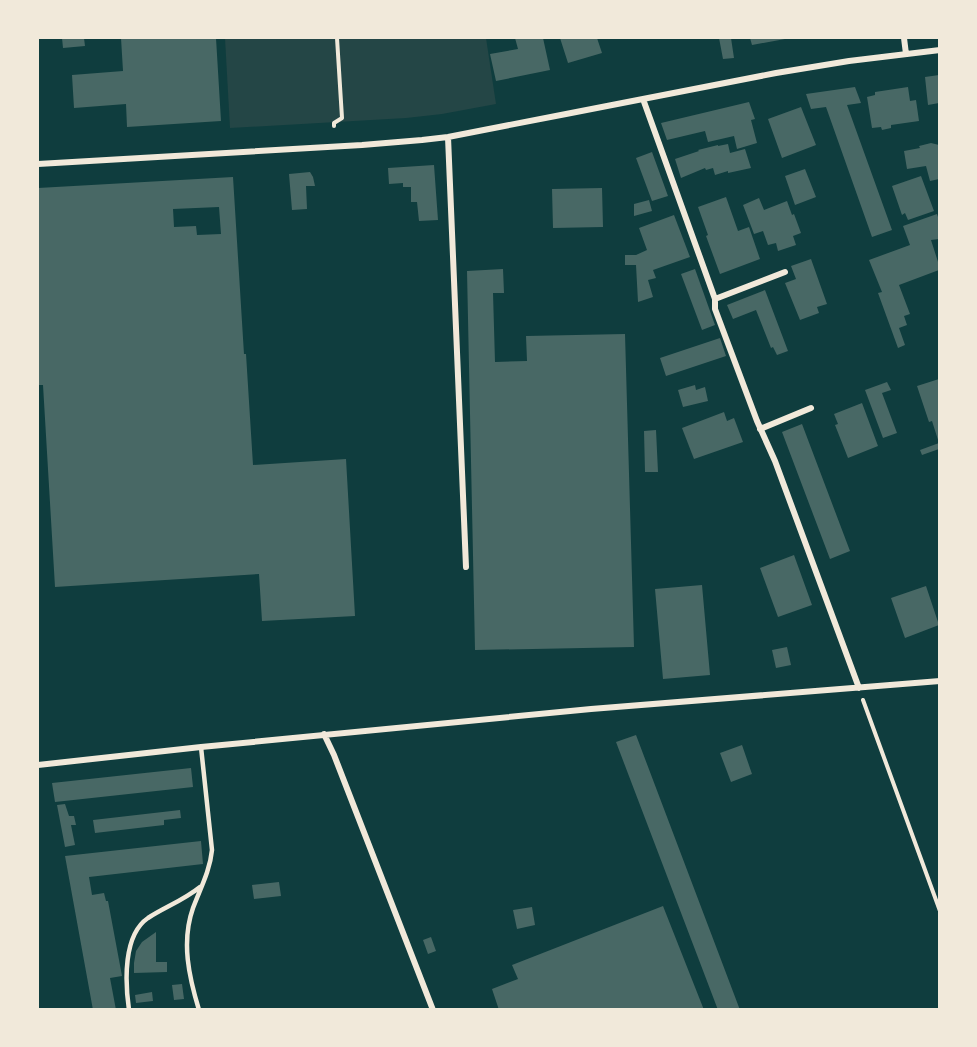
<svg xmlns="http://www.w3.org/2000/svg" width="977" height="1047" font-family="Manrope,sans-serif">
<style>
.green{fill:#244646}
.building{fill:#486865;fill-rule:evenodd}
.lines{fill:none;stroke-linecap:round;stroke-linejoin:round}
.path{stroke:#f1e9da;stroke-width:4}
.service{stroke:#f1e9da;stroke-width:4.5}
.minor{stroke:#f1e9da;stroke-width:6}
</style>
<rect width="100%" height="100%" fill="#0f3d3e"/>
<path class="green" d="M225 38H486L496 104 442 114 406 118 230 128Z"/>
<path class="building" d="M62 38H84L85 46 63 48Z
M121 38H216L221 121 127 127 126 104 74 108 72 75 123 71Z
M515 38H543L550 70 496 81 490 54 518 49Z
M560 38H597L602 53 568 63Z
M719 38H731L734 58 723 59Z
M750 38H785V39L752 45Z
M939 75V103L928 105 925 77Z
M855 87 861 103 847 105 892 230 872 237 826 107 811 109 806 94Z
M908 87 910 101 916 100 919 121 891 125V128L882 130 881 127 872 128 867 97 875 95V92Z
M749 102 755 119 751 120 757 143 737 149 734 136 708 142 705 131 667 140 661 123Z
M801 107 816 145 782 158 768 119Z
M931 143 939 145V179L930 181 926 166 907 169 904 151 920 148 919 146Z
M728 144 730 153 745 149 751 168 728 173V171L715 175 713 168 706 170 705 168 681 178 675 159 699 151 698 150 718 145V146Z
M652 152 668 196 652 201 636 158Z
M434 165 438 220 419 221 417 202H411V187H403V183L389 184 388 168Z
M805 169 816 197 795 205 785 176Z
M310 172 313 177 315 186H306L307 209 292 210 289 174Z
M921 176 934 211 908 220 905 213 902 215 892 186Z
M233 177 244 354H246L253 465 346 459 355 616 262 621 259 574 55 587 43 385H39L38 367V188ZM219 207 221 234 197 235 196 226 174 227 173 209Z
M602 188 603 227 553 228 552 189Z
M726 197 738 231 749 227 760 259 720 274 706 236 708 235 698 207Z
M759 198 764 210 787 201 792 215 794 214 801 233 793 236 796 245 778 251 776 243 768 245 763 231 754 234 743 205Z
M649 200 652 211 634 216V204Z
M937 214 939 220V239L931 240 939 265V270L899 285 910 314 904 316 907 325 899 328 905 345 898 348 878 293 882 292 869 260 910 245 903 226Z
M674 215 690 257 653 270 656 278 648 280 653 297 638 302 636 265H625V255H636L647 250 639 228Z
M811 259 827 304 817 307 819 313 800 320 785 283 796 279 791 266Z
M503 269 504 293H493L495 362 527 361 526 336 625 334 634 647 475 650 467 271Z
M695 269 715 325 702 330 681 274Z
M765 290 788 351 777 355 773 347 771 348 756 310 733 319 727 305Z
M720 338 726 356 666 376 660 358Z
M939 379V443L932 421 929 422 917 386Z
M887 382 891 390 882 393 897 433 883 438 865 390Z
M695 385 696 390 705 387 708 401 683 407 678 390Z
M862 403 878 446 848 458 835 425 838 424 834 414Z
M724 412 727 421 734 418 743 442 694 459 682 428Z
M802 424 850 551 830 559 782 432Z
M656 430 658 472H645L644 431Z
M939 443V449L922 455 920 450Z
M794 555 812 605 778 617 760 568Z
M702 585 710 675 663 679 655 589Z
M926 586 939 625 905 638 891 598Z
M787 647 791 665 776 668 772 650Z
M636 735 740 1010H718L616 742Z
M742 745 752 774 731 782 720 753Z
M191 768 193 787 55 802 52 783Z
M65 804 69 816H74L76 825H71L75 845 65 847 57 805Z
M180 810 181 818 164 820V825L95 833 93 820Z
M201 841 203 864 89 877 92 895 104 893 106 901H108L122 976 110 978 116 1010H93L65 856Z
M279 882 281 896 254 899 252 885Z
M663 906 704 1010H499L492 989 518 979 512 965Z
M532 907 535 925 517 929 513 910Z
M156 932V962H167V972L134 973V963L136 951 142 942Z
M431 937 436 951 428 954 423 940Z
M182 984 184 999 174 1000 172 985Z
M152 992 153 1001 136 1003 135 995Z"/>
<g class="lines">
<path class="path" d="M334 126V123L342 118 337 38
M863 700 940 911"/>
<path class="service" d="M129 1010C125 982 123 935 148 918 165 907 184 900 200 887
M199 1010C189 977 181 942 193 908 200 889 210 871 212 850L201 747"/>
<path class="minor" d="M904 38 906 54
M643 99 715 299 785 272
M448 137 466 567
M38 164 362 145 422 140 448 137 566 114 776 73 849 61 940 50
M715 299V309L757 421 775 461 859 688
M760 429 811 408
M324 734 334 755 433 1010
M38 765 201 747 591 709 940 681"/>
</g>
<rect width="977" height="1047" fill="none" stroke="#f1e9da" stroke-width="78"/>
</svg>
